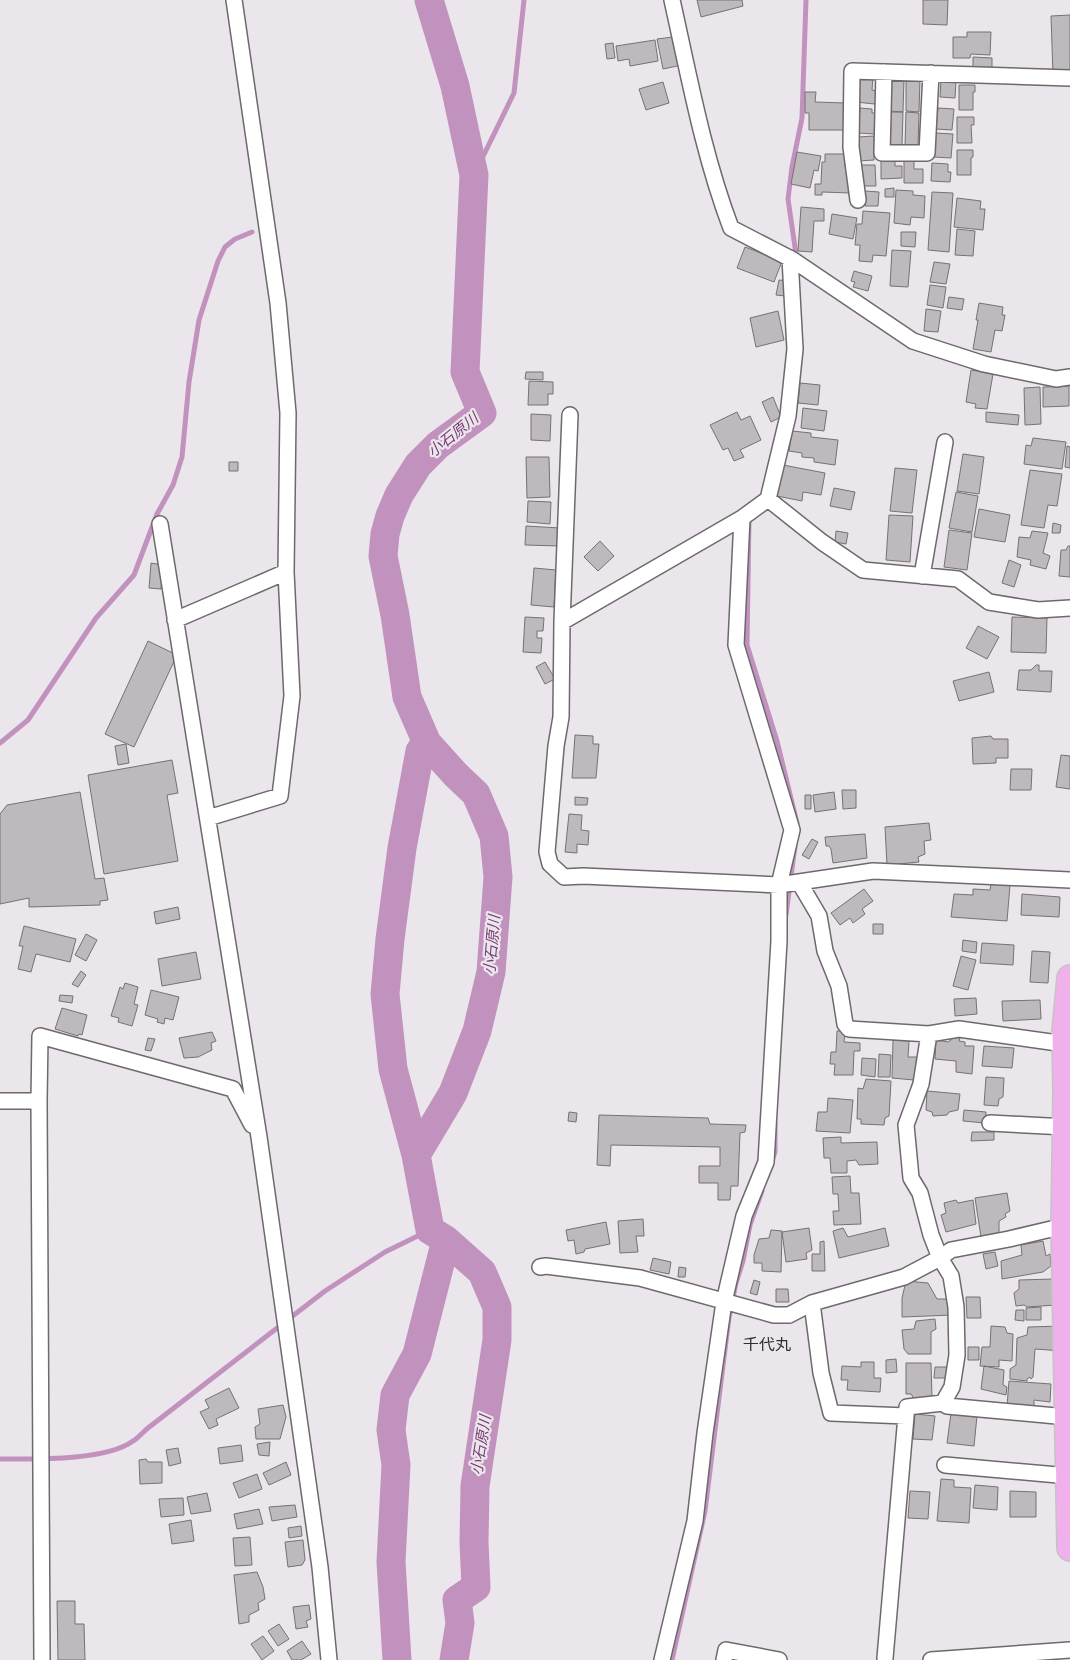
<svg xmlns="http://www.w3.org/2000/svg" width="1070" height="1660" font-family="'Fira Sans Condensed','Noto Sans JP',sans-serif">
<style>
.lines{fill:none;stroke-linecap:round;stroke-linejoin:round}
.stream{stroke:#c292be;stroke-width:5}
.river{stroke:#c292be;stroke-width:29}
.building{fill:#bdb9bd;stroke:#767175}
.minor-casing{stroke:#6d696d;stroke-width:18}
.trunk-casing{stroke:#c5c4c5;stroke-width:28}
.minor{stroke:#fff;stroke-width:15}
.trunk{stroke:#efb0eb;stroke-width:25}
.labels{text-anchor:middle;stroke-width:4.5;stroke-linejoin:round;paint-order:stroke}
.water-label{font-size:15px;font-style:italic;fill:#773c75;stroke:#ebe6eb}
.quarter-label{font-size:16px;fill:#302c30;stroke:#ebe6eb}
</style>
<rect width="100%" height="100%" fill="#ebe6eb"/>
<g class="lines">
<path class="stream" d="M474 175 514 93 524 0
M796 254 788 199 792 167 802 118 806 0
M749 519 747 645 777 741 797 823
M0 743 28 720 96 618 134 575 157 514 173 485 182 457 189 382 199 320 218 261 225 247 235 239 252 232
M786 915 795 846
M772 1161 775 1152V1123
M0 1459C34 1459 106 1461 133 1441 138 1438 143 1432 148 1428L325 1291 385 1252 430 1230
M672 1660 705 1511 729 1317 736 1283 743 1261 750 1225 762 1191"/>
<path class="river" d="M427 743 420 751 402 848 390 939 385 994 393 1069 416 1155 430 1230 446 1240 482 1272 497 1307V1340L475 1486 474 1543 476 1587 457 1600 460 1623 454 1660
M416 1155 453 1093 477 1031 491 972 498 877 494 836 476 794 456 775 427 743 407 697 395 615 383 556 385 534 390 516 399 495 418 465 438 445 482 413 465 372 474 175 455 86 429 0
M397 1660 391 1562 396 1465 391 1430 395 1395 417 1354 446 1240"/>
</g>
<path class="building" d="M697 0H742L743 6 701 17Z
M923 0H948L947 25 923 24Z
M1070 15V74L1053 75 1051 16Z
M967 32H991L990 55 971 54 970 58H953V37H967Z
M673 37 676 54H680L682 65 663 69 657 39Z
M655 40 658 61 630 66 629 59 618 61 616 46Z
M613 43 615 58 607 59 605 44Z
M973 57 992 58V70L973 69Z
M858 75 873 77 872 90 877 91 875 104 855 102Z
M891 78H904L903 112 890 111Z
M906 78H920L919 112 906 111Z
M941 80 956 81 955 98 940 97Z
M663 82 669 103 646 110 639 89Z
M959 85H975V92H973V110H959Z
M805 92H816L815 102 845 103 844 130H809V113H805Z
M860 108 872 109V113H877L875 134 858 133Z
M938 108 954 109 952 130 936 129Z
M890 112H903L902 146H889Z
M906 112 919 113 918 146H905Z
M957 117H974V125H971L972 143H957Z
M936 133 953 134 951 158 934 157Z
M874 136V160L858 161V137Z
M957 150H973V157L971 158V175H957Z
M797 152 821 156 818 171 814 170 810 188 791 184Z
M825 154H845V167H850V193L822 192V195H815V184H821L822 162H825Z
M881 158H895V166H902V178L881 179Z
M904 160H914V169H923V183H904Z
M932 163 948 164V172H951L950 182 931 181Z
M860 165H875L876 186H861Z
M894 188V197H885V189Z
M896 190 913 191V195L925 196 924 218 911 217 910 225 894 223Z
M865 191 879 192 878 206H865Z
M932 192 953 193 949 252 928 250Z
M957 198 981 201 980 209H985L983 230 954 227Z
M801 207 824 209V221H814L812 252 798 251Z
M863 211 890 213 886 256 873 255 872 262 859 261 860 245H855L857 224H862Z
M832 214 857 218 853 239 829 234Z
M957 229 975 231 973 256 955 255Z
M901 232H916L915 247 901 246Z
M745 247 782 261 774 282 737 268Z
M892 250 911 251 908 287 890 286Z
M934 262 950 264 946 284 930 282Z
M854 271 872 276 868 291 853 287 855 282 851 281Z
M779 280 789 281 786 296 776 295Z
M930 285 946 287 943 308 927 305Z
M949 297 964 299 962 310 947 308Z
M979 303 1003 307 1002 315H1005L1002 331 995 330 991 352 973 349 978 320H976Z
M926 309 941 311 938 332 924 331Z
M778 311 784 340 756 347 750 318Z
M971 370 993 374 987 409 975 408 976 404 966 402Z
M526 372H543V380L525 379Z
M529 381 553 382V394H548V405H528Z
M800 383 820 385 818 405 798 403Z
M1069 386V406L1043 407V387Z
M1040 387 1041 424 1025 425 1024 388Z
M773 397 781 417 771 422 762 402Z
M803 408 827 411 824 431 801 428Z
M737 412 741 420 750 416 761 440 740 450 744 457 734 461 728 448 723 450 710 425Z
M986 412 1019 415 1018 425 986 422Z
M531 414 551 415 550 441 531 440Z
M792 431 811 433V437L838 440 835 465 814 462V458L802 457V453L789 451Z
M1033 438 1066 442 1062 469 1024 464 1026 445 1031 446Z
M1067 446 1070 447V468L1065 467Z
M963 454 984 457 979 494 957 491Z
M526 457H549L550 497 527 498Z
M229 462H238V471H229Z
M783 465 825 473 821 495 803 492 802 501 777 496Z
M895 468 917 470 912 513 890 511Z
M1030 470 1062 474 1057 506 1048 505 1044 528 1021 525Z
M834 488 855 492 851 510 830 506Z
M956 492 978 496 972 532 949 528Z
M528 501 551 502 550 524 527 522Z
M979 509 1010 515 1005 542 974 537Z
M889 515 913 516 910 562 886 560Z
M1053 523 1061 525 1060 533H1052Z
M526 526 560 528 559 546 525 545Z
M949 530 972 533 967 570 944 567Z
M836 531 848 533 846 544 835 542Z
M1032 531 1048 533 1043 553 1050 556 1046 569 1030 565 1031 560 1017 557 1019 537 1030 538Z
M600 541 614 556 598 571 584 557Z
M1068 546H1070V577L1059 576 1061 550H1066Z
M1009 560 1021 565 1014 587 1002 583Z
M151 563 163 565 161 589 149 588Z
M534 568 556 570 554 607 531 605Z
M525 617 544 618 543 631H537V638H542L541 653 523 652Z
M1012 617 1047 618 1046 653 1011 652Z
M978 626 999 637 987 659 966 648Z
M148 641 177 655 134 747 105 734Z
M545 662 555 679 545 684 536 667Z
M1036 665H1039V671H1052L1051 692 1017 690 1019 670H1031Z
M989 672 994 692 959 701 953 681Z
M575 735 593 736V744H599L596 778H572Z
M991 736 993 739H1008V758H996V763L973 764 972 738Z
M126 744 129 763 118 765 115 746Z
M1061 755 1070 756V789L1056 787Z
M172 760 178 793 167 795 178 861 104 874 88 775Z
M1011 769H1032L1031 790H1010Z
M842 790H856V808L843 809Z
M80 792 95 879 104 878 108 900 100 901V905L29 907V898L0 904V814L7 805Z
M834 792 836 809 815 812 813 795Z
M805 795H811V809H805Z
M575 797 588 798 587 805H575Z
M569 814 582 815 581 830 589 831 588 845 577 844V853L565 852Z
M929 823 931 840 924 841 925 854 918 857 919 862 887 865 885 827Z
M865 834 867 858 833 863 831 849 829 846H826L825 837Z
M812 839 818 842 809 859 802 855Z
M991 883 1010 885 1007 921 951 917 954 894 973 895V889L990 890Z
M864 889 873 901 862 909 865 914 853 923 850 918 840 925 831 913Z
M1022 894 1060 897 1059 917 1021 915Z
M178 907 180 919 156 924 154 912Z
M873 924H883V934H873Z
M24 926 76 939 70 962 36 954 31 972 18 969 23 946H19Z
M86 934 97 940 86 961 75 955Z
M963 940 977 942 976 953 962 951Z
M982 943 1014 945 1013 965 980 963Z
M1032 951 1050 952 1048 983 1030 982Z
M196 952 201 979 162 986 158 959Z
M961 956 976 960 968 990 953 986Z
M81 971 86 975 78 987 72 984Z
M125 983 138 987 134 1004 138 1005 132 1026 118 1022 119 1018 111 1016 120 987 123 989Z
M151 990 179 997 173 1020 165 1018 164 1024 157 1022 158 1019 145 1015Z
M60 995 73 996 72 1003 59 1001Z
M976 998 977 1014 955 1016 954 999Z
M1040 1000 1041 1019 1003 1021 1002 1001Z
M62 1008 87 1015 82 1035 79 1034 78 1036 55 1029Z
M837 1031H845L844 1042 860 1043V1051H854L853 1075H834L835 1064H830L831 1052H836Z
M212 1032 216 1041 211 1043 212 1050 198 1057 184 1058 179 1038Z
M950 1037 960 1038 959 1041 965 1042V1046H974L972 1074 956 1072V1061L935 1059 936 1040 948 1042 951 1040Z
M148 1038 155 1039 151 1051 145 1050Z
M893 1040 909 1041 908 1057H920L921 1075 914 1080 892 1078Z
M984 1046 1014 1048 1012 1068 982 1066Z
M879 1054 891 1055 890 1077H878Z
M862 1058 876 1059 875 1077 861 1075Z
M986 1077 1004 1078 1003 1097 999 1099 998 1106 984 1105Z
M866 1079 891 1081 889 1116 885 1118 884 1125 861 1124V1119H857L858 1088 863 1089Z
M927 1091 960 1094 958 1110 949 1112 947 1115 933 1116 932 1112 926 1110Z
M828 1098 853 1100 850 1133 816 1131 818 1112H827Z
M964 1110 986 1112 985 1123 963 1121Z
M569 1112 577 1113 576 1122 568 1121Z
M599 1115 708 1118 710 1124 746 1125 745 1132 740 1133 738 1186H731L730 1200H718V1183H699V1166H720V1147L611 1145 610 1166 597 1165Z
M972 1132H994V1140L971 1141Z
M841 1137V1143L877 1142 878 1164 859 1165 856 1160 847 1161V1173H831L830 1158H824L823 1138Z
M850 1176 851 1193H859L861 1224 834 1225 833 1211H839L838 1194H833L832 1177Z
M1007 1193 1010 1211 1005 1214 1006 1217 999 1221V1234L981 1237 975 1198Z
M956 1200 958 1203 973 1200 976 1224 946 1232 941 1215 946 1213 944 1203Z
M643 1219 644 1236H636L638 1252 620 1253 618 1221Z
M606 1222 610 1244 585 1249 584 1252 576 1254 574 1240 568 1241 566 1230Z
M809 1228 812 1250 806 1253 807 1259 786 1262 782 1232Z
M843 1228 848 1237 885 1228 889 1246 839 1258 833 1231Z
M771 1230 782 1231 781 1272 762 1271V1263H754V1255L759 1239 769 1238Z
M824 1241 825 1271H812V1254H820V1242Z
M1043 1241 1046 1256 1050 1254 1051 1266 1043 1272 1002 1279 1001 1261 1022 1255 1021 1245Z
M995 1252 998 1266 986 1269 983 1254Z
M653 1258 671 1262 669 1274 650 1270Z
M679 1267 686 1268 685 1277H678Z
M1054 1279 1056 1305 1027 1307 1024 1305 1016 1306 1014 1293 1019 1289V1280Z
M754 1280 760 1282 757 1295 750 1293Z
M906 1281 928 1283 937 1299H953V1315L902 1317V1298Z
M776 1289H788L789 1302H776Z
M966 1297H980L981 1318H967Z
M1041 1307V1320H1026V1308Z
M1016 1310H1024V1321L1015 1320Z
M935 1319 936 1329 931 1332V1354H908L904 1349 902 1330 914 1329 916 1321Z
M991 1326 1005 1327 1007 1333 1013 1334 1012 1361 999 1360V1367L980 1366 982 1347H990Z
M1063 1326 1062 1351 1035 1349 1033 1377 1031 1379 1030 1377 1027 1379V1381L1010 1379V1369L1016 1365 1017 1338 1027 1335 1028 1327Z
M968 1347H979V1360H968Z
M896 1359 897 1372 886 1373V1360Z
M861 1362H874V1378H881L880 1392 847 1390 848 1380H841L842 1366 861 1367Z
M906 1363H931L932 1397 914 1399 911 1394H906Z
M984 1366 1004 1370 1003 1385 1007 1387 1006 1395 981 1389Z
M935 1367H952V1378H934Z
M1009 1381 1051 1384 1050 1402 1034 1400V1408L1007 1406Z
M229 1388 239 1408 216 1419 218 1425 209 1429 200 1412 209 1408 205 1400Z
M283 1405 286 1417 280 1439H256L255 1427 260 1424 258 1409Z
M951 1413 977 1416 974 1446 947 1443Z
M915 1414 935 1416 932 1440 913 1439Z
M270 1442 269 1456 259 1455 257 1444Z
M241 1445 243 1461 220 1464 218 1448Z
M178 1448 181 1463 169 1466 166 1450Z
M146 1459 148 1462H162V1483L140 1484 139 1460Z
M286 1462 291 1475 269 1485 263 1473Z
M257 1474 262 1489 239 1498 233 1483Z
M941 1479 954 1480V1487L971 1488 969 1523 937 1521Z
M975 1485 998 1487 997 1510 973 1508Z
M910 1491 930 1492 928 1519 908 1518Z
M1010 1491 1036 1492V1517H1010Z
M207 1493 211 1511 191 1514 187 1497Z
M183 1498 184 1515 161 1517 159 1499Z
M295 1505 297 1517 272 1521 269 1507Z
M259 1509 263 1524 237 1529 234 1514Z
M191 1520 194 1541 172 1544 169 1524Z
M301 1526 302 1536 289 1538 288 1528Z
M250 1537 252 1565 235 1566 233 1538Z
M303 1540 305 1560 302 1565 288 1567 285 1542Z
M257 1572 263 1587 265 1599 258 1603 259 1610 249 1615V1622L239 1624 234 1575Z
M57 1601H75V1624H84L85 1660H58Z
M309 1605 311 1619 306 1621 308 1627 296 1629 293 1607Z
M279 1624 289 1639 278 1646 268 1631Z
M263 1636 274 1651 262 1660 251 1644Z
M302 1641 311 1654 301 1660H292L287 1651Z"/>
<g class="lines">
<defs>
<path id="minor" d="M672 0C689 76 703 154 731 228L793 260 913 341 984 364 1056 379 1070 377
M884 72 882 153H927L931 73
M858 200 851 147 852 71 1070 78
M570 415 562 622 561 717 556 746 547 852 550 864 564 877 583 876 779 885 873 871 1070 880
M768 499 822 542 863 570 958 579 989 602 1038 610 1070 608
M160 524 259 1137 320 1567 329 1660
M922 576 945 442
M175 620 286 572 288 413 278 303 234 0
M562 622 742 518
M208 818 280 796 292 696 286 572
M799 882 819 916 825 951 839 986 845 1024 849 1029 929 1034 959 1029 1065 1044
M0 1101H39
M990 1123 1066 1127
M540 1267 546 1266 640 1278 774 1315H789L812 1303 904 1277 940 1258 951 1250 1009 1239 1064 1226
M812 1303 821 1373 831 1413 906 1416 885 1658
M943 1403 947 1406 1067 1417
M906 1416 907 1407 943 1403 952 1387 957 1355 956 1307 951 1276 940 1258 931 1235 920 1193 911 1178 906 1125 921 1084 929 1034
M945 1465 1069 1476
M42 1660 39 1101 40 1036 233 1089 252 1125
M662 1660 695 1521 705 1433 724 1302 744 1216 766 1162 779 941V885L792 830 736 645 742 518 768 499 788 416 795 349 790 258
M724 1660 726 1650 779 1660
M931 1660 1070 1650"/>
<path id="trunk" d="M1070 978 1065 1031 1066 1092 1064 1226 1070 1548"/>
</defs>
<use href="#minor" class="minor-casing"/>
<use href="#trunk" class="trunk-casing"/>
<use href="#minor" class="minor"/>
<use href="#trunk" class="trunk"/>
</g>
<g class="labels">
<g class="water-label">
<text transform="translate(453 435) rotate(-39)" y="5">小石原川</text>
<text transform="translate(492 945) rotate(-85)" y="5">小石原川</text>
<text transform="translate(481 1445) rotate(-81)" y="5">小石原川</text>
</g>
<g class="quarter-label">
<text x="767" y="1350">千代丸</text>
</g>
</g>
</svg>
